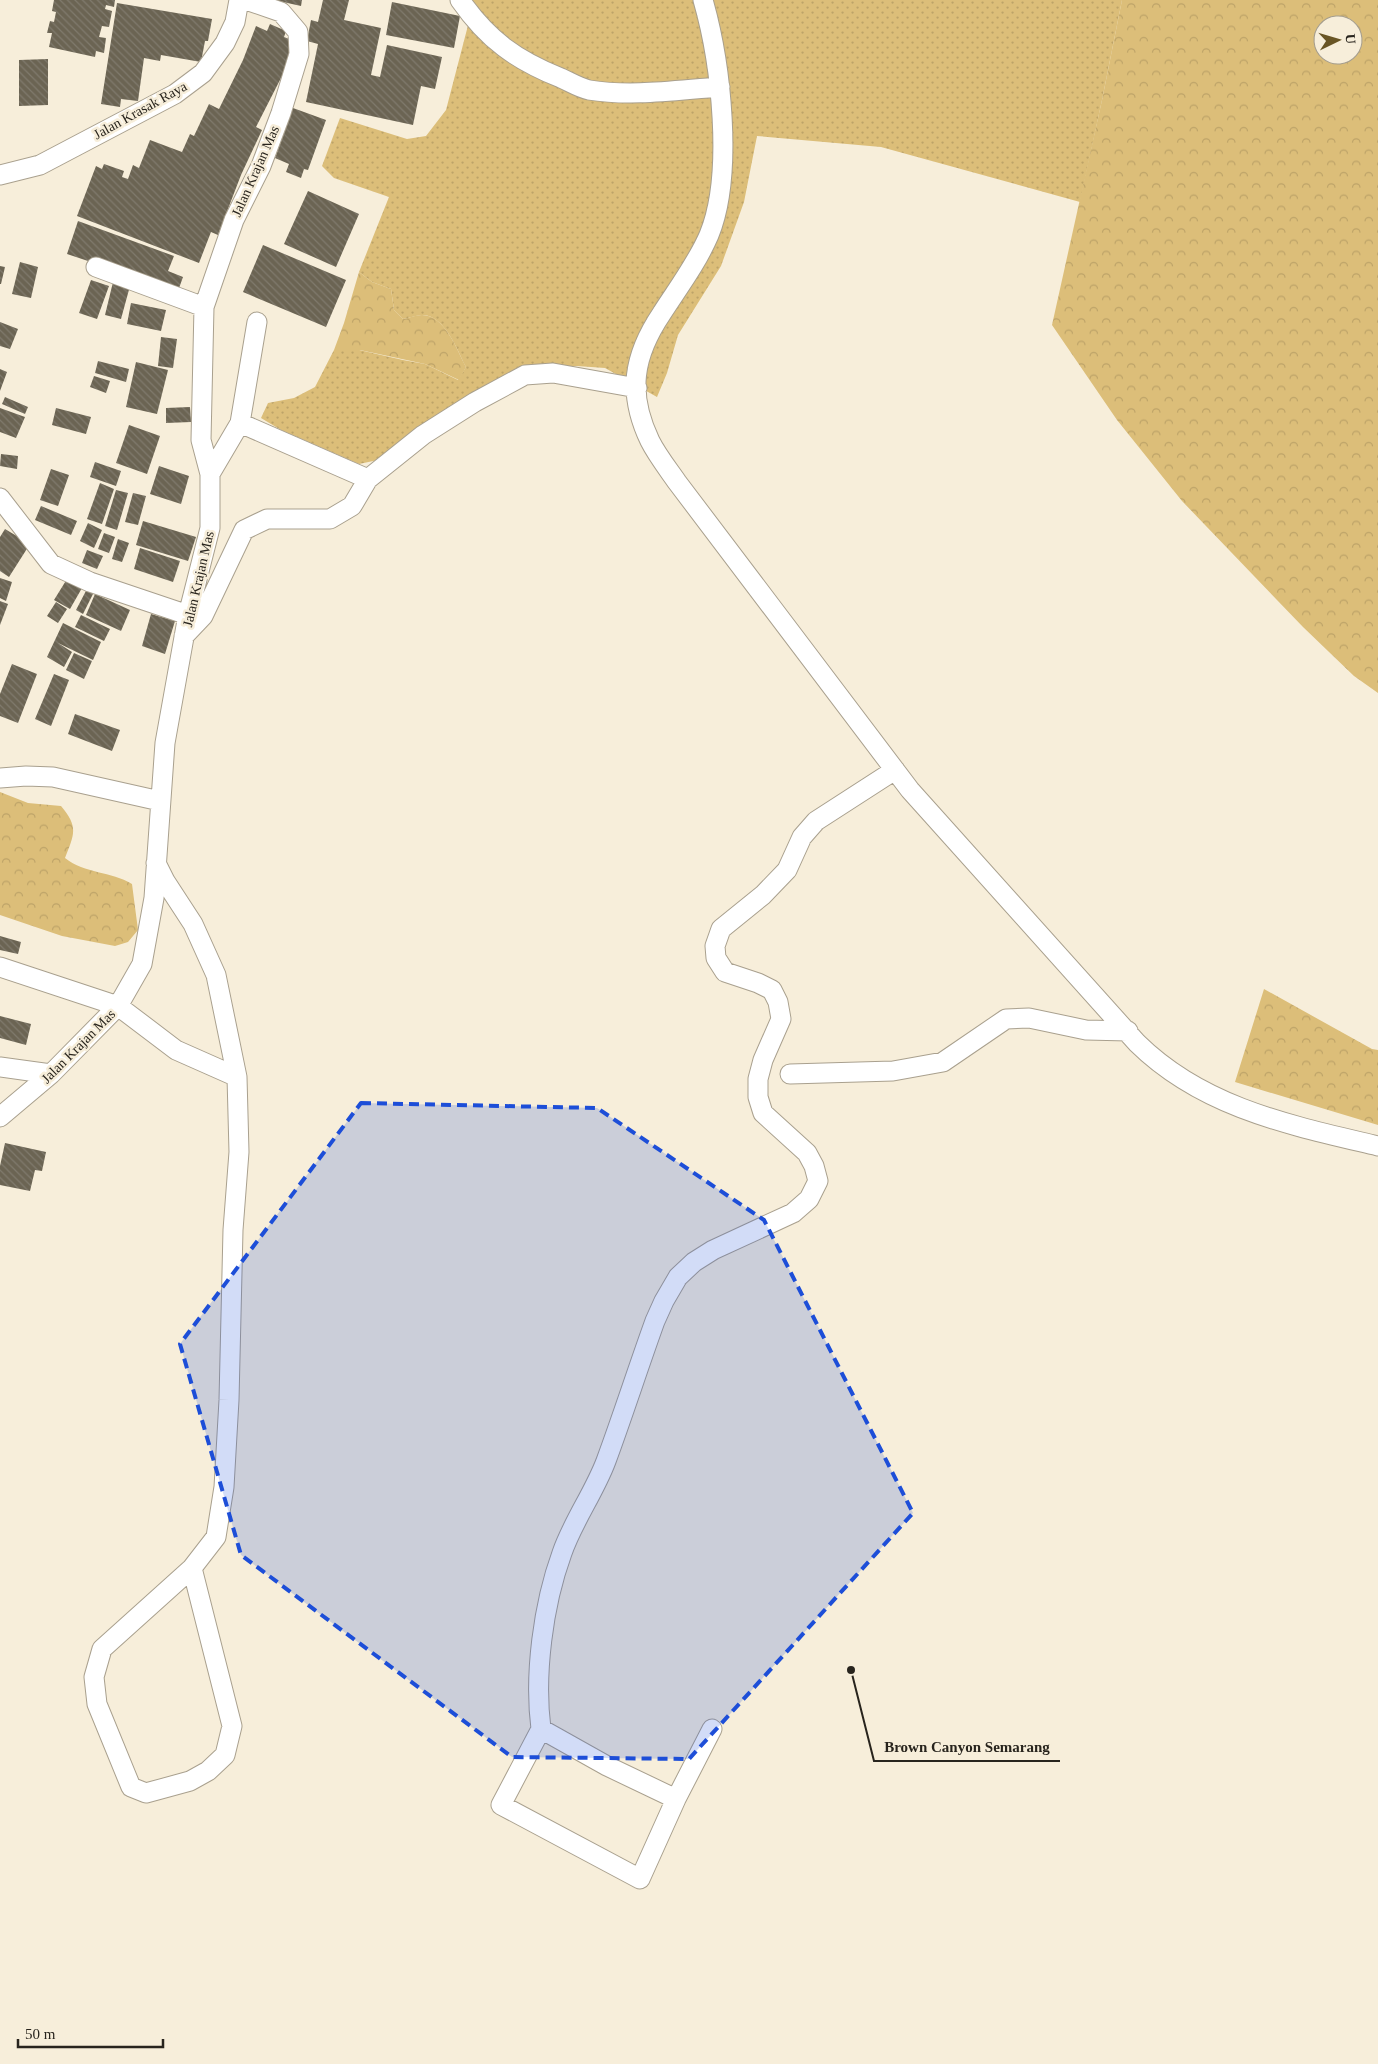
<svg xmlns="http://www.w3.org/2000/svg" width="1378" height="2064" font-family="'Times New Roman',serif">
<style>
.grass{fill:url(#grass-dots)}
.forest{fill:url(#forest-crowns);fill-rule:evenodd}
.building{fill:url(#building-back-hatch)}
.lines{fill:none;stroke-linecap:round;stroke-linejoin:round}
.minor-casing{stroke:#a9a08e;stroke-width:21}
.minor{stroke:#fff;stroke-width:19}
.marked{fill:#1d4ed8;fill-opacity:0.2;stroke:#1d4ed8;stroke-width:4;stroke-dasharray:10 6;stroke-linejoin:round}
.labels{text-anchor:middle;stroke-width:5;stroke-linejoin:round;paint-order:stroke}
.street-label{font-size:14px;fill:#28241d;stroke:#f7eeda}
.leader{fill:none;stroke:#28241d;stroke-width:2}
.callout-dot{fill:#28241d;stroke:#f7eeda;stroke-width:2}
.callout-label{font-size:15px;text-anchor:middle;font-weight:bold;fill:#28241d;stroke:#f7eeda;stroke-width:5;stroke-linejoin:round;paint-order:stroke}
</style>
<defs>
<pattern id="grass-dots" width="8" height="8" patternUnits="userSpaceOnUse" patternTransform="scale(1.25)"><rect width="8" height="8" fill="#dcbe79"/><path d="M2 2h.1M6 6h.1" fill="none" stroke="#bda368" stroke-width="1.8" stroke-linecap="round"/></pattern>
<pattern id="forest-crowns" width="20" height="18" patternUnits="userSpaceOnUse" patternTransform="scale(1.25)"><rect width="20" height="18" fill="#dcbe79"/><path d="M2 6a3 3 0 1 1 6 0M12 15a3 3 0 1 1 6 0" fill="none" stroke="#bda368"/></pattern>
<pattern id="building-back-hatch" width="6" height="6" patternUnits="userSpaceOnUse" patternTransform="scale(1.25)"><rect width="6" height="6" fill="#6b6453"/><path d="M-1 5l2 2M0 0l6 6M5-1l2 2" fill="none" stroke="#807a6d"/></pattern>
</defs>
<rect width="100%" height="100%" fill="#f7eeda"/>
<path class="grass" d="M452 0H1122L1102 100 1080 202 881 147 757 136 744 202 721 266 678 335 667 373 657 397 605 368 577 366 519 370 497 379 409 434 378 460 359 464 281 430 261 418 268 403 294 398 315 387 334 350 355 349 403 360 425 364 458 380 466 367C457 350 445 316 423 315 417 315 409 318 403 319L394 310 391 289 372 282 359 272 389 197 334 178 322 166 340 118 407 139 426 136 446 110 472 10Z"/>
<path class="forest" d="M1122 0H1378V693L1354 676 1303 627 1182 501 1117 420 1052 325 1102 100ZM1323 25H1353V55H1323Z
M359 272 372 282 391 289 394 310 403 319C409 318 416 315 422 315 445 315 457 350 466 367L459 380 425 364 360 350H334L344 323Z
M0 792 28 803 61 806C79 827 74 835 65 858 85 874 111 871 132 884L138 930 128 942 115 946 62 936 0 915Z
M1264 989 1372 1049 1378 1050V1125L1235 1082Z"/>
<path class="building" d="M54 0H115L114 7 106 5 105 9 112 11 109 27 102 26 99 37 106 38 104 53 96 51 95 57 49 47 52 33H47L50 21 54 22 56 12 52 11Z
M274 0H302L301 6Z
M323 0H349L344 20 381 28 371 75 380 77 387 45 442 57 435 89 421 86 413 125 306 102 318 44 307 41 311 20 318 22Z
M392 2 460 16 454 48 386 35Z
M117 3 212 19 208 41H205L201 62 161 55 160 61 144 58 138 101 121 99 120 107 101 104Z
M270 24 286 31 284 37 294 41 282 76 256 127 262 130 241 175 218 235 211 232 199 263 77 216 96 166 102 169 104 164 124 171 122 177 128 179 133 165 139 168 150 140 182 152 190 134 194 136 209 104 219 109 243 60 256 26 267 31Z
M48 59V105L19 106V60Z
M293 108 326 120 308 170 304 169 301 178 286 172 289 164 275 158Z
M308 191 359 214 336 267 284 244Z
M78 221 174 256 168 271 183 277 178 291 67 254Z
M263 245 346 280 326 327 243 292Z
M20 262 38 267 31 298 12 294Z
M0 266 5 267 1 284H0Z
M91 280 109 286 97 319 79 313Z
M113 282 130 286 121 319 105 315Z
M131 303 166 310 161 331 127 324Z
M0 322 18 329 10 349 0 346Z
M161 337 177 339 173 368 158 366Z
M98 361 129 369 126 382 95 373Z
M136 362 168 370 157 414 126 407Z
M0 369 7 372 0 391Z
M94 376 110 381 106 393 90 387Z
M5 397 28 407 25 414 2 404Z
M190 407 191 422 166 423V408Z
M0 408 25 417 16 438 0 432Z
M56 408 91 417 86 434 52 425Z
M129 425 160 436 147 474 116 463Z
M1 454 18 456 17 469 0 466Z
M95 462 121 471 116 486 90 477Z
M159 466 189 476 181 504 150 494Z
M51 469 69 475 58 506 40 500Z
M100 483 114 489 102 524 87 519Z
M116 490 128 493 117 530 105 526Z
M133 493 146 496 138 525 125 522Z
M41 506 77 521 71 535 35 520Z
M143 521 196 537 188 561 136 545Z
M88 523 102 530 94 548 80 541Z
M5 529 30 544 9 577 0 571V537Z
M104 533 115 537 109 553 98 549Z
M118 539 129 543 122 562 112 559Z
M140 548 180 561 173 582 134 569Z
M87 550 103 556 97 569 82 563Z
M0 578 12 582 6 601 0 598Z
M67 579 82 588 70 609 54 600Z
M88 587 95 590 83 614 76 610Z
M95 594 130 610 121 631 86 615Z
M0 601 8 604 0 625Z
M56 602 67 609 58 623 47 616Z
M151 614 175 621 165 654 142 646Z
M81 615 110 629 104 641 75 627Z
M63 623 101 642 93 660 58 643 72 652 64 667 47 657Z
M74 653 92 661 84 679 66 670Z
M12 664 37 674 18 723 0 716V694Z
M54 674 69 680 51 726 35 719Z
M75 714 120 730 112 751 68 734Z
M0 936 21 942 18 954 0 950Z
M0 1016 31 1024 26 1045 0 1038Z
M5 1143 46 1152 42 1171 35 1170 30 1191 0 1185V1166Z"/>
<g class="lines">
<defs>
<path id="minor" d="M460 0C488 40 516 60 561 78 570 82 580 88 589 90 632 97 677 90 720 87
M703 0C721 63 734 174 709 235 697 263 678 288 662 313 633 356 627 393 650 441 657 455 668 469 677 482L910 790 1137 1043C1203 1108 1290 1125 1378 1146
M0 175 40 165 175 94 203 73 225 43 235 22 239 0
M96 267 204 307
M240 423 368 479
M210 474 240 423 257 322
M0 498 51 564 90 582 188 615
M184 636 203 616 244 530 267 519H330L352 506 368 479 423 435 475 402 525 375 553 373 637 388
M0 778 26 776 53 777 160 801
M156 863 165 881 193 924 216 975 237 1077 239 1152 233 1230 229 1400 224 1487 216 1537 192 1568 102 1649 94 1677 97 1704 131 1787 146 1793 190 1781 208 1771 225 1755 232 1726 192 1568
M0 967 118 1006 176 1050 237 1077
M0 1067 51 1074
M790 1074 893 1071 943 1062 1006 1019 1029 1018 1086 1030 1128 1031
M0 1117 51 1074 118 1006 142 964 154 898 165 743 188 615 210 528V474L201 440 204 307 234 220 261 166 281 113 299 54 298 32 281 12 246 0
M541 1729 501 1805 640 1879 676 1799 712 1729
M676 1799 607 1766 541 1729C534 1675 543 1605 562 1553 573 1521 594 1493 606 1461 623 1415 638 1368 655 1321L664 1301 678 1277 694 1262 713 1250 793 1213 809 1199 818 1181 814 1166 807 1153 763 1113 758 1097V1079L763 1060 781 1019 778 1002 772 990 758 983 725 972 716 958 715 946 721 929 763 895 787 870 802 837 816 821 895 770"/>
</defs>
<use href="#minor" class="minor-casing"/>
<use href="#minor" class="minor"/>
</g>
<path class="marked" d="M361 1103 597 1108 764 1220 913 1513 689 1759 512 1757 241 1555 180 1344Z"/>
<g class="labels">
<g class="street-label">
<text transform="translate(140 110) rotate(-29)" y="5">Jalan Krasak Raya</text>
<text transform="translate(255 171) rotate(-66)" y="5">Jalan Krajan Mas</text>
<text transform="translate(198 579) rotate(-77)" y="5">Jalan Krajan Mas</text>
<text transform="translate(78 1046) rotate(-45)" y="5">Jalan Krajan Mas</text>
</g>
</g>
<path class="leader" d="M851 1670L874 1761H1060"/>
<circle class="callout-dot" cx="851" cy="1670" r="5"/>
<g class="callout-label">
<text x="967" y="1752">Brown Canyon Semarang</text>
</g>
<g transform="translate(1338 40) rotate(85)"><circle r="24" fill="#f7eeda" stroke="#a49d8e"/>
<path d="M0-4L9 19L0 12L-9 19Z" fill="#695524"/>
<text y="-8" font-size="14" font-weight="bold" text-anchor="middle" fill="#28241d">U</text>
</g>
<path d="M18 2039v8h145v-8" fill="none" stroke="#28241d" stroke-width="2.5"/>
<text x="25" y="2039" font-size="15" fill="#28241d" stroke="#f7eeda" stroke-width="4" paint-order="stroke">50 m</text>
</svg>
